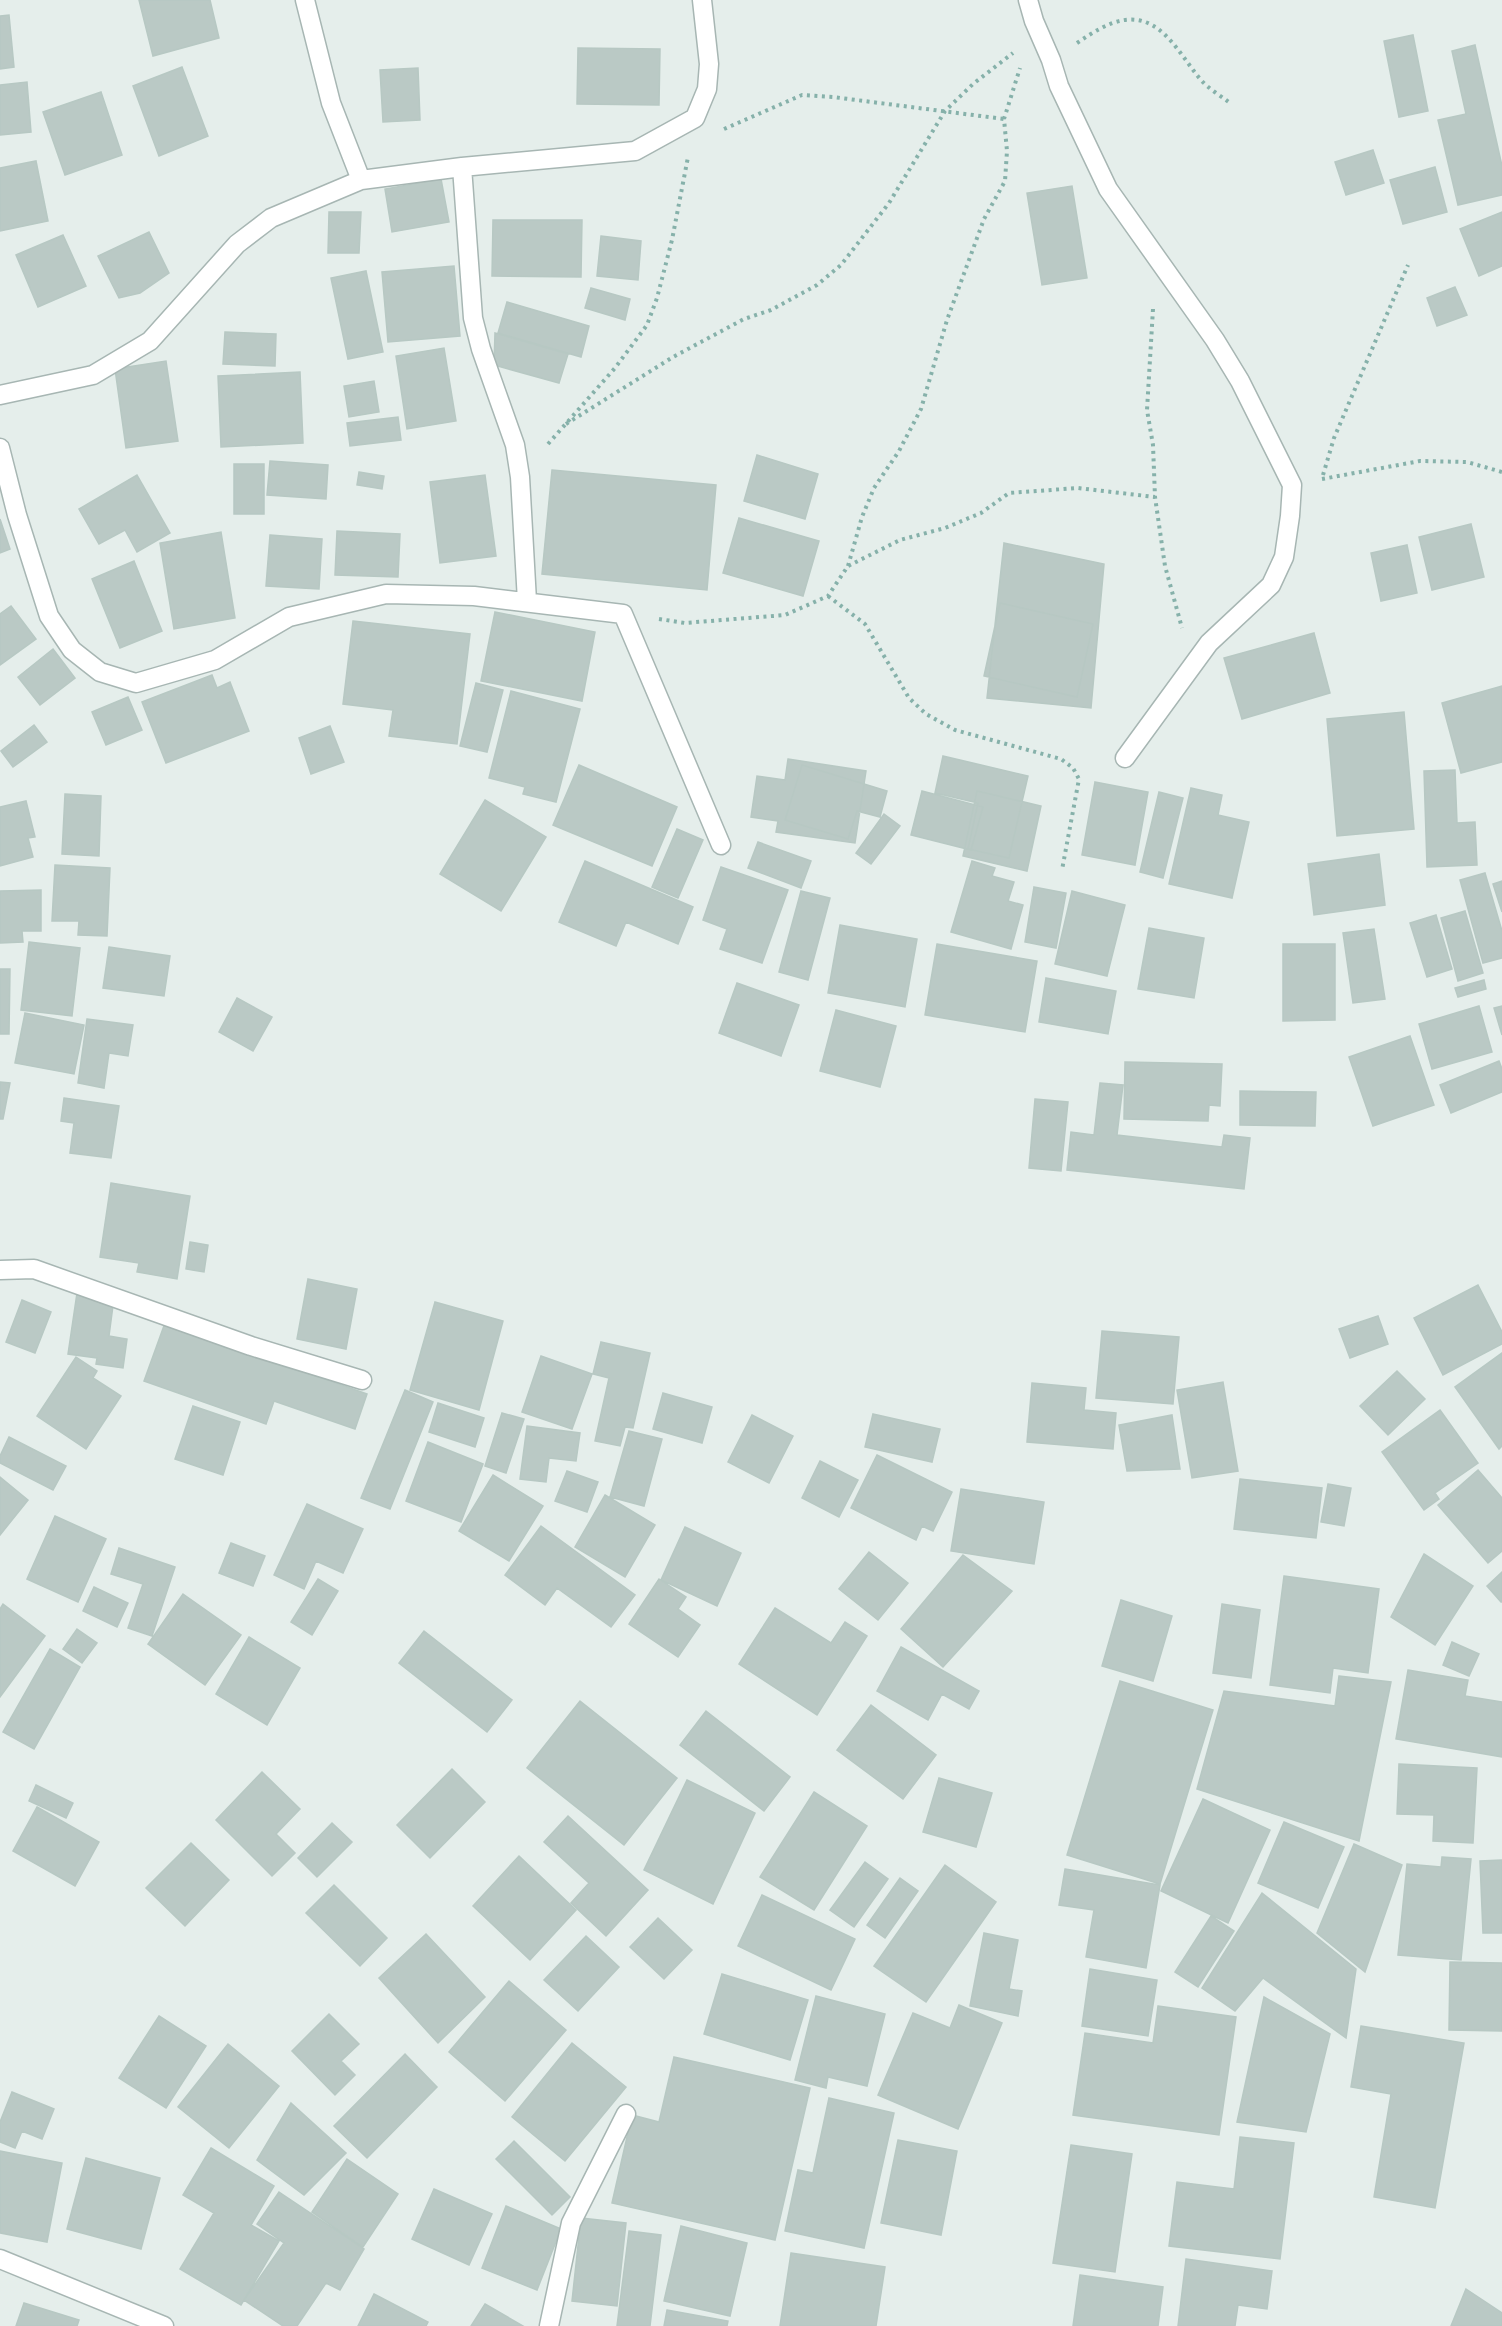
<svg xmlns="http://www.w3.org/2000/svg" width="1502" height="2326" font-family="Commissioner,sans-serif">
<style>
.building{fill:#bac9c5;stroke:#b7c8c3;stroke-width:1.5}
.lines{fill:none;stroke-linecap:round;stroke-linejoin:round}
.street-casing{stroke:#a7b6b3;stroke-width:21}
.path{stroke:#86b1aa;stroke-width:4;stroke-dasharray:3 4.5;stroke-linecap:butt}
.street{stroke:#fff;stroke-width:18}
</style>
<rect width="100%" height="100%" fill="#e5eeeb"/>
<path class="building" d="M139 0H210L219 38 153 56Z
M9 15 14 67 0 69V16Z
M1413 35 1428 111 1399 117 1384 41Z
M1475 45 1502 166V195L1458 205 1438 120 1466 114 1452 51Z
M578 48 660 49 659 105 577 104Z
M182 67 208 136 159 156 133 86Z
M418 68 420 120 383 122 380 70Z
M27 82 31 132 0 135V85Z
M101 92 122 155 65 175 43 112Z
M1373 150 1384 183 1346 195 1335 162Z
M36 161 48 221 0 231V168Z
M1435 167 1447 212 1403 224 1390 180Z
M441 179 449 222 392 232 385 189Z
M1072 186 1087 278 1042 285 1027 193Z
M329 212H361L359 253H328Z
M1502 212V266L1479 276 1460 229Z
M493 220H582L581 277 492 276Z
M149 232 169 273 140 293 119 298 98 256Z
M63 235 86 286 38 307 16 255Z
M601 236 641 241 638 280 597 276Z
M454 266 460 336 388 342 382 272Z
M366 271 383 352 348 359 331 278Z
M1455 287 1467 315 1437 326 1427 298Z
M591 288 630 299 625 320 585 308Z
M507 302 589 326 581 357 498 333Z
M225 332 276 334 275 366 223 364Z
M495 333 568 354 559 383 494 365Z
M444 348 456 421 407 429 396 356Z
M166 361 178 441 126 448 115 369Z
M300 372 303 443 221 447 218 376Z
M374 381 379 412 349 417 344 386Z
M398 417 401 440 350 446 347 423Z
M757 455 818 474 805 519 744 501Z
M270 461 328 465 326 499 267 495Z
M234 464H264V514H234Z
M552 470 716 485 707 590 542 574Z
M359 472 384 476 382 489 357 485Z
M137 475 170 533 137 552 125 530 99 544 79 509Z
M485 475 496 556 440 563 430 482Z
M739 518 819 541 803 596 723 573Z
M0 519 10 549 0 553Z
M1471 524 1484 577 1432 590 1419 537Z
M337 531 400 534 398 577 335 575Z
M221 532 235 618 174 629 160 543Z
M270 535 322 539 319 589 266 586Z
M1004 543 1104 564 1091 708 987 698Z
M1407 545 1417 593 1381 601 1371 553Z
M134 561 162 631 120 648 92 579Z
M1000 603 1093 624 1077 697 984 676Z
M11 606 36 639 0 665V614Z
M495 612 595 632 582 701 481 681Z
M353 621 470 634 457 744 389 736 393 710 343 704Z
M1314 633 1330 693 1242 719 1224 658Z
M53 649 75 678 40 705 18 677Z
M212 675 217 688 230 682 249 731 166 763 142 702Z
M476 683 503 690 487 752 460 746Z
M1502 686V762L1461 773 1442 703Z
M511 691 580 709 556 802 523 794 525 787 489 778Z
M128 697 142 730 106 745 92 712Z
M1404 712 1414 829 1337 836 1327 719Z
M34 725 47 742 13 767 1 751Z
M330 726 344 762 311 774 299 738Z
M943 756 1028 776 1009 858 968 849 978 803 935 793Z
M788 759 866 771 855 843 776 832 778 821 751 817 757 776 785 780Z
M579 765 677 807 652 866 553 825Z
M802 765 887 791 880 817 857 811 848 839 785 820Z
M1455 770 1457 823 1475 822 1477 865 1427 867 1424 771Z
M1095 782 1148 792 1135 865 1082 855Z
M1191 788 1222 795 1218 815 1249 822 1232 898 1169 884Z
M922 791 983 807 971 850 911 835Z
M977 791 1041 806 1027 871 963 856Z
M1159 792 1183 798 1163 878 1140 872Z
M65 794 101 796 99 856 62 854Z
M485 800 546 837 501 911 440 874Z
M26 801 35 837 28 838 33 857 0 866V807Z
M884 814 900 826 871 864 856 853Z
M677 829 703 840 678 898 652 887Z
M758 842 811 861 801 888 748 868Z
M1379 854 1385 905 1314 915 1308 864Z
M585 861 693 907 678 944 626 922 616 946 559 922Z
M972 861 995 868 992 876 1014 882 1008 901 1023 905 1011 949 951 932Z
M55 865 110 868 107 936 78 935 79 921H52Z
M721 867 788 890 762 963 720 949 727 929 703 920Z
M1485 873 1502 931V958L1483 963 1460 880Z
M1502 881V912L1493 884Z
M1034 887 1066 893 1056 948 1025 942Z
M41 890V931H22L23 942 0 943V891Z
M801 891 830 898 808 980 779 972Z
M1072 891 1125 905 1107 976 1055 964Z
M1465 911 1483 973 1458 981 1441 918Z
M1436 915 1452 969 1427 977 1410 923Z
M840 925 917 939 905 1007 828 993Z
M1149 928 1204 938 1194 998 1138 989Z
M1374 929 1385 999 1353 1003 1343 933Z
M29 942 80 948 72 1016 21 1010Z
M937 944 1037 961 1025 1032 925 1015Z
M1283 944H1335V1020L1283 1021Z
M109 947 170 956 164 996 103 988Z
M0 969H10L9 1034H0Z
M1046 978 1116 991 1108 1034 1039 1022Z
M1484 980 1486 989 1458 997 1455 988Z
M737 983 799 1005 781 1056 719 1033Z
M237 998 272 1017 253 1051 219 1032Z
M1479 1006 1492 1052 1432 1069 1419 1024Z
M1502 1006V1035L1494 1008Z
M836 1010 896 1026 880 1087 820 1071Z
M25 1013 84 1025 74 1074 15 1063Z
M87 1019 133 1025 128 1056 109 1053 104 1088 78 1083Z
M1410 1036 1434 1105 1373 1126 1349 1057Z
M1499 1061 1502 1069V1092L1451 1113 1440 1085Z
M1125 1062 1222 1064 1220 1106 1209 1105 1208 1121 1124 1119Z
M0 1082 10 1083 3 1119H0Z
M1100 1083 1123 1085 1117 1135 1222 1147 1224 1135 1250 1138 1244 1189 1067 1170 1071 1132 1094 1135Z
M1240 1091 1316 1092 1315 1126 1240 1125Z
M64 1098 119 1106 111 1158 70 1153 74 1123 61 1121Z
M1035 1099 1068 1102 1061 1171 1029 1168Z
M111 1183 190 1196 177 1279 137 1272 139 1263 100 1257Z
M190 1242 208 1245 204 1272 186 1269Z
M308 1279 357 1289 346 1349 297 1339Z
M1478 1285 1502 1332V1344L1443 1375 1414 1318Z
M77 1293 114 1298 109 1336 127 1339 123 1368 96 1364 97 1358 68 1354Z
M22 1300 51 1312 35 1353 6 1342Z
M435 1302 503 1321 479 1410 410 1390Z
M1378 1316 1388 1344 1350 1358 1339 1329Z
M165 1323 367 1394 355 1429 274 1401 266 1424 144 1381Z
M1102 1331 1179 1337 1173 1404 1096 1398Z
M601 1342 650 1353 633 1428 625 1427 620 1446 595 1441 609 1378 593 1374Z
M1502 1353V1446L1499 1449 1455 1387Z
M541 1356 592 1374 572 1429 522 1412Z
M76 1357 97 1371 93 1378 121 1396 86 1449 37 1416Z
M1397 1371 1425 1399 1388 1435 1360 1406Z
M1223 1382 1238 1471 1192 1478 1177 1390Z
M1032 1383 1086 1388 1084 1410 1116 1413 1113 1449 1027 1442Z
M405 1390 433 1402 390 1509 361 1498Z
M663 1393 712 1407 702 1443 653 1429Z
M438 1403 484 1418 475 1447 429 1432Z
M193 1406 240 1422 223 1475 175 1459Z
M1440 1410 1478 1463 1435 1493 1439 1499 1424 1510 1382 1452Z
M502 1413 524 1419 506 1473 485 1466Z
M873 1414 940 1429 932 1462 865 1447Z
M752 1415 793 1436 769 1483 728 1462Z
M1172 1415 1180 1469 1127 1471 1119 1425Z
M527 1426 580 1433 576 1461 549 1458 546 1482 520 1479Z
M629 1431 662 1439 644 1506 610 1497Z
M9 1437 66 1466 53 1490 0 1463V1456Z
M428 1442 483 1464 461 1522 406 1501Z
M877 1455 952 1492 933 1531 922 1526 916 1540 851 1508Z
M820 1461 858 1480 839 1517 802 1498Z
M1478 1470 1502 1498V1551L1488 1563 1438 1505Z
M567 1471 598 1482 587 1512 555 1501Z
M493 1475 543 1506 509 1561 459 1531Z
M0 1477 28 1500 0 1535Z
M1240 1479 1322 1488 1316 1538 1234 1529Z
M1328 1484 1351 1488 1344 1526 1321 1522Z
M961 1489 1044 1502 1034 1564 951 1551Z
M605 1495 655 1525 625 1577 575 1547Z
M307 1504 363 1529 343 1573 316 1561 304 1589 274 1575Z
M55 1516 106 1539 78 1602 27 1579Z
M541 1526 635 1595 611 1627 557 1588 545 1605 505 1575Z
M685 1527 741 1553 717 1606 661 1580Z
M231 1543 265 1556 253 1586 219 1573Z
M119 1548 175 1567 152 1636 128 1628 143 1584 111 1574Z
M869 1552 908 1583 878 1620 839 1589Z
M1424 1554 1473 1586 1435 1645 1391 1617Z
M963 1555 1012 1591 943 1667 901 1629Z
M1502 1572V1602H1501L1487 1586Z
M1284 1576 1379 1589 1368 1673 1333 1668 1330 1693 1270 1685Z
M318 1579 338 1591 312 1635 291 1622Z
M659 1579 686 1597 678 1609 700 1625 678 1657 629 1624Z
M94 1587 128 1603 117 1627 83 1611Z
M183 1594 241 1635 205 1685 148 1644Z
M1121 1600 1172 1616 1153 1681 1102 1666Z
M3 1604 45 1636 0 1697V1609Z
M1222 1604 1260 1610 1251 1678 1213 1673Z
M775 1608 831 1643 845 1622 867 1636 817 1715 739 1664Z
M77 1629 97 1643 82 1663 63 1649Z
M424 1631 512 1700 487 1732 399 1663Z
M249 1637 300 1668 267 1725 216 1694Z
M1452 1642 1479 1654 1469 1676 1443 1665Z
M901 1647 979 1691 969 1709 942 1694 928 1720 877 1691Z
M50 1649 80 1667 34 1749 3 1732Z
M1408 1670 1468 1680 1465 1696 1502 1702V1757L1396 1739Z
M1339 1676 1391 1682 1359 1841 1197 1789 1224 1691 1335 1706Z
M1120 1681 1213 1710 1160 1884 1067 1855Z
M580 1701 677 1778 624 1845 527 1768Z
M871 1705 936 1755 903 1799 837 1750Z
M706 1711 790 1777 764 1811 680 1745Z
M1399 1764 1477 1768 1473 1843 1433 1841 1434 1815 1397 1814Z
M452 1769 485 1802 430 1858 397 1825Z
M262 1772 300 1809 276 1834 295 1853 272 1876 216 1820Z
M939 1778 992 1793 976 1847 923 1832Z
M687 1780 755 1813 713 1904 644 1870Z
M36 1785 73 1803 66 1818 29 1801Z
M814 1792 867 1826 814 1910 760 1877Z
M1203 1799 1270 1830 1228 1923 1161 1891Z
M37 1807 99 1842 75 1886 13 1851Z
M568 1816 648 1890 606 1936 571 1903 589 1883 544 1842Z
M1284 1822 1344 1847 1318 1908 1258 1883Z
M332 1823 352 1842 317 1877 298 1858Z
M191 1843 229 1880 185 1926 146 1888Z
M1354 1844 1402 1865 1365 1972 1317 1933Z
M519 1856 576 1910 530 1960 473 1906Z
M1442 1857 1471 1859 1461 1960 1398 1955 1407 1864 1441 1867Z
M1502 1860V1933H1483L1480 1861Z
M865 1862 888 1879 854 1927 830 1910Z
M945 1865 996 1902 926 2002 874 1966Z
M1065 1869 1160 1885 1146 1968 1086 1957 1094 1910 1059 1905Z
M900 1878 918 1891 885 1938 867 1925Z
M334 1885 387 1938 360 1966 306 1913Z
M1262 1893 1356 1969 1346 2038 1263 1978 1235 2011 1202 1988Z
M762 1895 855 1939 831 1990 738 1946Z
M1211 1916 1234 1931 1198 1987 1175 1972Z
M658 1918 692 1950 664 1979 630 1947Z
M984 1933 1018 1940 1009 1989 1022 1991 1018 2016 970 2006Z
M426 1934 485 1997 438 2043 379 1978Z
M586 1936 619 1967 578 2011 544 1980Z
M1450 1962 1502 1963V2031L1449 2030Z
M1090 1969 1157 1980 1148 2036 1082 2026Z
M722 1974 808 2000 790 2060 704 2034Z
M509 1981 566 2030 505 2101 449 2052Z
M816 1996 885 2014 867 2086 828 2077 826 2088 795 2080Z
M1264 1997 1330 2034 1306 2132 1237 2122Z
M959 2005 1002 2023 958 2129 878 2095 913 2013 950 2028Z
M1158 2006 1236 2017 1219 2135 1073 2115 1085 2033 1153 2043Z
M329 2014 359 2044 341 2061 355 2075 335 2095 292 2051Z
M159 2016 206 2046 166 2108 119 2078Z
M1361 2026 1464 2043 1435 2208 1374 2197 1391 2094 1351 2087Z
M572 2043 626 2087 565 2161 512 2117Z
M228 2044 279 2086 229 2148 178 2107Z
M405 2054 437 2087 367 2158 334 2126Z
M674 2057 810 2088 775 2240 612 2203 632 2115 659 2122Z
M12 2092 54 2109 42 2139 22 2131 15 2148 0 2142V2122Z
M829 2098 894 2113 864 2248 785 2231 798 2170 813 2173Z
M291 2103 346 2153 304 2195 257 2160Z
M1240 2137 1294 2143 1280 2259 1169 2246 1177 2182 1234 2189Z
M898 2140 957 2151 941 2235 881 2223Z
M514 2141 570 2197 552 2215 496 2159Z
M1071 2145 1132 2154 1115 2272 1053 2263Z
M211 2148 274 2186 251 2225 279 2241 241 2305 180 2269 214 2213 183 2195Z
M0 2151 62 2163 47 2242 0 2233Z
M86 2158 160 2178 141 2249 67 2229Z
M347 2159 398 2194 363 2247 312 2212Z
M434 2189 492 2214 469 2265 412 2239Z
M279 2192 364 2249 340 2290 326 2283 297 2326H283L244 2300 284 2243 257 2224Z
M506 2206 561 2229 537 2290 482 2268Z
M581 2218 626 2223 617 2306 572 2301Z
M681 2226 747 2243 730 2316 664 2301Z
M629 2231 661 2235 650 2326H617Z
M791 2253 885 2267 876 2326H780Z
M1186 2259 1272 2271 1267 2309 1238 2305 1235 2326H1178Z
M1080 2275 1163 2287 1158 2326H1073Z
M1466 2289 1502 2313V2326H1451Z
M374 2294 428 2322 426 2326H358Z
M24 2303 79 2320 77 2326H16Z
M485 2304 523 2326H471Z
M667 2310 728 2321 727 2326H664Z"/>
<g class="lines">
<defs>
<path id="street" d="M305 0 331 103 361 180
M1028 0 1034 21 1051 60 1059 86 1108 189 1215 340 1240 381 1292 485 1290 516 1284 557 1271 585 1209 643 1125 758
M462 167 473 318 481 349 515 445 520 477 527 601
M0 395 93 375 150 341 237 244 271 218 361 180 462 167 635 151 695 118 707 89 709 64 702 0
M0 448 17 515 49 616 72 650 100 672 136 683 215 660 289 617 386 594 474 596 623 614 721 845
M0 1270 34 1269 251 1346 362 1380
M0 2259 164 2326
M549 2326 571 2223 626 2114"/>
</defs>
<use href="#street" class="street-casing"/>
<path class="path" d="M1077 43C1109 21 1139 5 1170 40 1181 52 1190 67 1201 80 1209 89 1221 96 1230 103
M724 129 802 95 833 97 1004 119
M1153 309 1147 410 1153 445 1155 497 1165 566 1182 628
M566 424 673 357 744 319 771 310 817 285 841 265 889 203 945 111 973 84 1013 53
M548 444 615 368 647 325 657 298 672 240 688 157
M1323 475 1334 438 1408 265
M1322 479 1420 461 1467 462 1502 472
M848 566 862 517 874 488 899 451 921 409 947 320 984 219 1005 181 1007 151 1004 119 1020 68
M828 596 865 624 909 698 926 714 955 730 1061 759 1073 768 1079 779 1062 870
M659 619 685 623 785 615 828 596 848 566 900 540 945 528 981 513 1009 493 1078 488 1155 497"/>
<use href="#street" class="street"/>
</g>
</svg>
